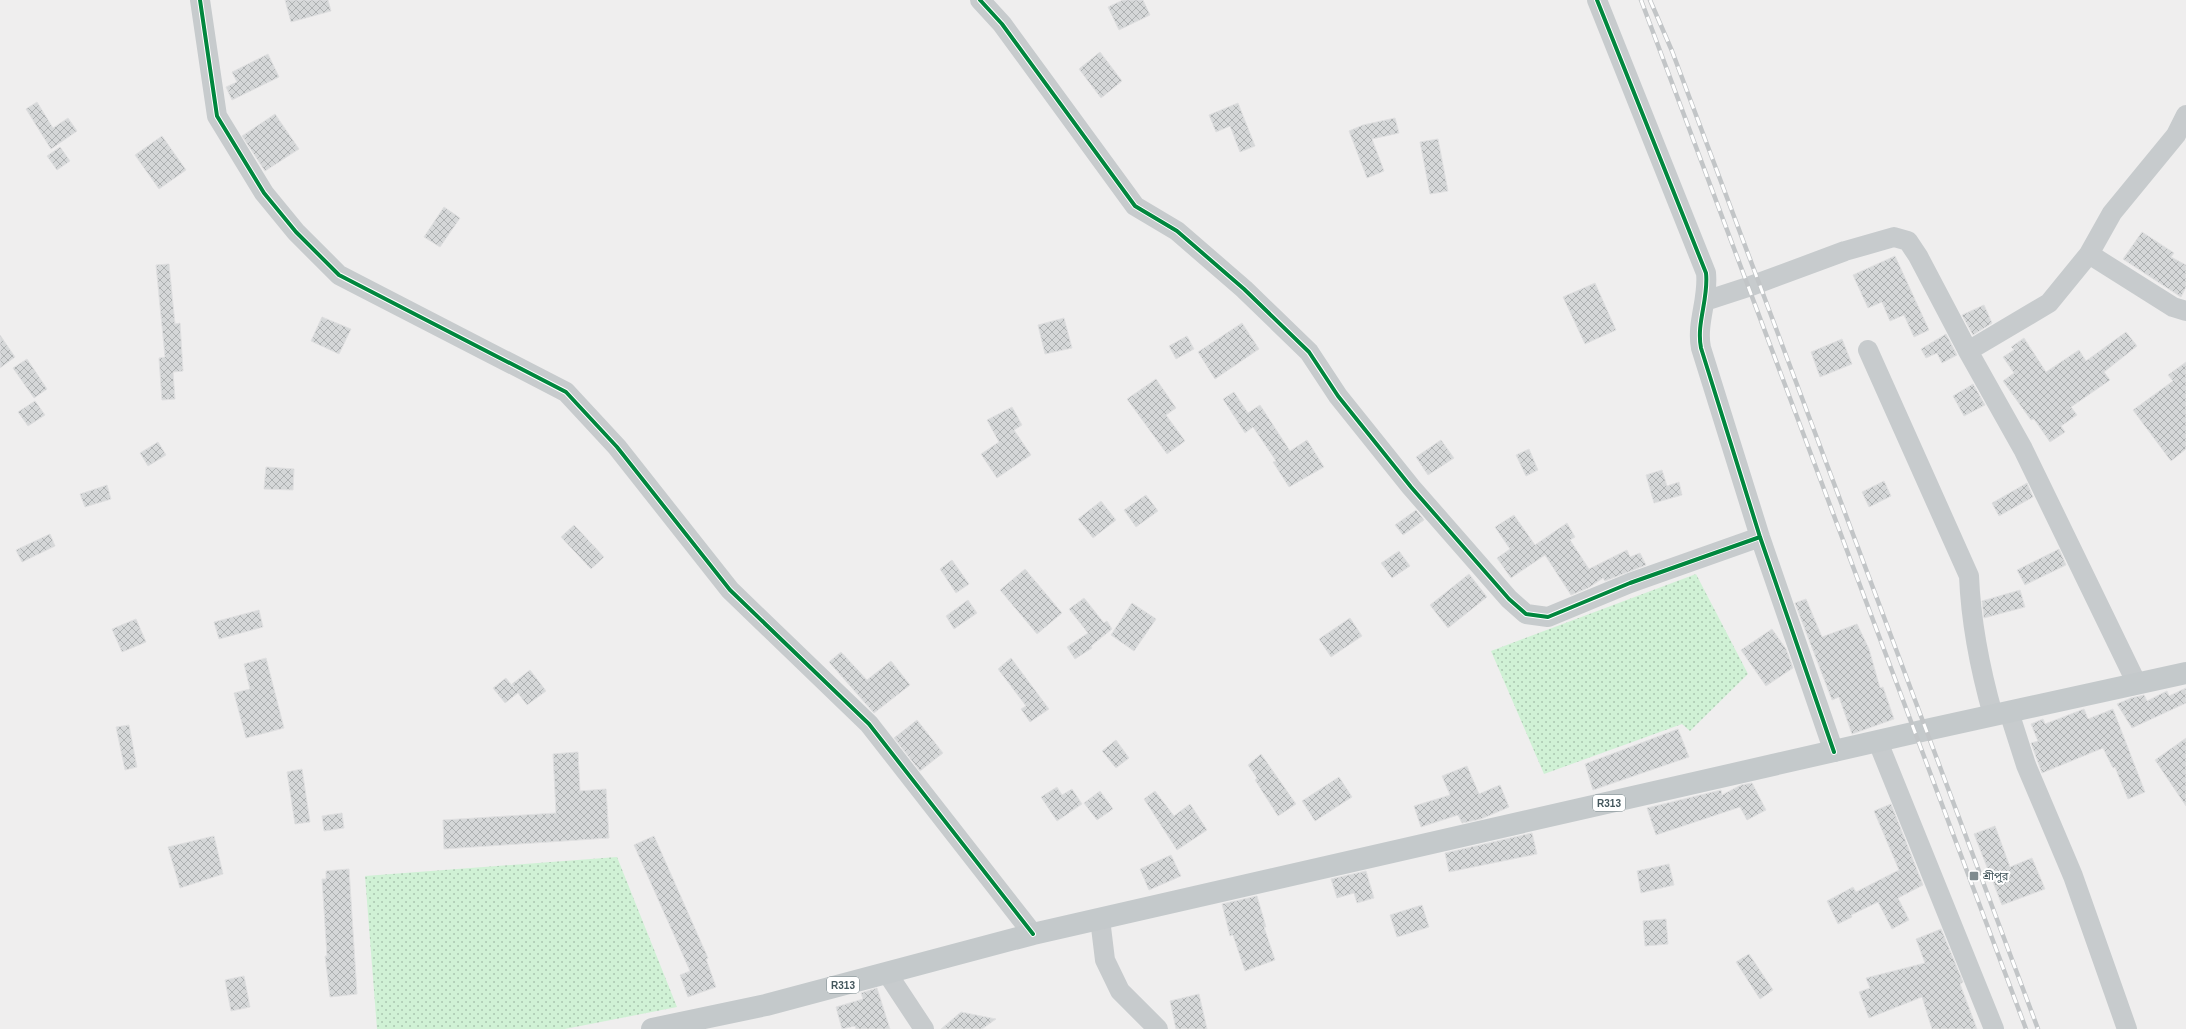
<svg xmlns="http://www.w3.org/2000/svg" width="2186" height="1029" font-family="Helvetica,'Noto Sans Bengali',sans-serif">
<style>
.grass{fill:url(#grass-dots)}
.building{fill:url(#building-cross-hatch);stroke:#e0e0e1}
.lines{fill:none;stroke-linecap:round;stroke-linejoin:round}
.minor{stroke:#c7cbcd;stroke-width:20}
.major{stroke:#c4c9cb;stroke-width:22}
.rail-casing{stroke:#c2c5c7;stroke-width:4.5}
.rail{stroke:#fff;stroke-width:3;stroke-dasharray:9;stroke-linecap:butt}
.cycleway-casing{stroke:#fff;stroke-width:6}
.cycleway{stroke:#00873e;stroke-width:4}
.poi-dot{fill:#7f8b8f;stroke:#fff;stroke-width:1.5}
.labels{text-anchor:middle;stroke-width:4;stroke-linejoin:round;paint-order:stroke}
.shield{fill:#fff;stroke:#7b898d;stroke-width:1}
.shield-label{font-size:10px;font-weight:bold;fill:#43565c}
.poi-label{font-size:11px;fill:#43565c;stroke:#fff;text-anchor:start}
</style>
<defs>
<pattern id="grass-dots" width="8" height="8" patternUnits="userSpaceOnUse"><rect width="8" height="8" fill="#d0f1d5"/><path d="M2 2h.1M6 6h.1" fill="none" stroke="#aac6b0" stroke-width="1.8" stroke-linecap="round"/></pattern>
<pattern id="building-cross-hatch" width="8" height="8" patternUnits="userSpaceOnUse"><rect width="8" height="8" fill="#d5d7d8"/><path d="M0 0l8 8M0 8l8-8" fill="none" stroke="#aeb1b2"/></pattern>
</defs>
<rect width="100%" height="100%" fill="#efeeee"/>
<path class="grass" d="M1696 574 1748 674 1690 731 1682 724 1544 774 1491 651Z
M617 857 677 1007 565 1029H377L365 876Z"/>
<path class="building" d="M285 0H328L331 11 291 22Z
M1123 0H1143L1150 15 1119 30 1108 7Z
M1100 52 1122 81 1101 98 1079 69Z
M268 54 279 77 232 100 226 87 237 82 232 72Z
M37 102 53 128 68 118 77 131 51 149 26 109Z
M1238 103 1255 146 1240 152 1230 126 1216 132 1209 115Z
M275 114 299 149 265 171 242 136Z
M1395 118 1399 133 1372 139 1384 171 1367 178 1349 131 1363 125Z
M162 136 186 170 159 189 135 155Z
M1438 139 1448 191 1430 194 1420 142Z
M60 147 70 161 57 170 47 156Z
M444 207 460 218 440 247 424 237Z
M2142 232 2174 253 2171 257 2186 265V287L2181 297 2123 259Z
M1895 256 1929 330 1914 337 1904 315 1890 321 1882 302 1868 308 1853 275Z
M169 264 175 324 180 323 183 371 173 372 175 399 162 400 159 358 165 357 156 265Z
M1595 283 1616 330 1585 344 1563 297Z
M1984 305 1992 323 1973 335 1962 315Z
M322 317 351 329 339 354 311 341Z
M1064 318 1072 348 1045 354 1038 325Z
M1242 323 1259 349 1215 379 1198 352Z
M2126 332 2137 346 2104 372 2110 380 2071 407 2077 415 2061 426 2065 432 2050 442 2034 419 2031 420 2003 381 2014 373 2003 357 2014 350 2011 347 2024 338 2046 372 2079 350 2086 361Z
M1946 334 1957 355 1942 363 1937 353 1926 358 1921 349Z
M0 335 15 357 0 368Z
M1187 336 1194 349 1176 359 1169 346Z
M1842 339 1852 364 1820 377 1811 352Z
M27 359 47 389 34 398 13 368Z
M2186 362V449L2171 461 2133 410 2173 381 2168 375Z
M1156 379 1176 408 1166 415 1185 441 1167 454 1127 399Z
M1973 384 1985 405 1964 416 1953 396Z
M1234 392 1248 413 1260 405 1290 451 1307 440 1324 467 1289 487 1273 462 1276 461 1253 427 1245 433 1223 399Z
M35 401 45 415 28 426 18 412Z
M1012 407 1022 425 1014 430 1031 455 997 478 981 454 999 442 987 420Z
M1441 440 1454 458 1428 475 1416 457Z
M158 442 166 455 148 466 140 453Z
M1529 449 1538 470 1526 476 1516 455Z
M266 467 294 469 293 490 264 489Z
M1662 470 1667 486 1679 482 1682 495 1654 503 1646 475Z
M1884 481 1891 496 1869 507 1862 492Z
M2027 483 2033 497 1999 516 1992 503Z
M107 485 111 499 85 507 80 494Z
M1146 495 1158 511 1136 527 1124 510Z
M1101 501 1116 520 1093 538 1078 519Z
M1416 510 1424 520 1403 535 1395 525Z
M1514 515 1535 545 1567 523 1575 537 1570 540 1589 569 1627 550 1630 557 1640 553 1646 565 1605 581 1603 578 1588 588 1571 595 1545 555 1511 578 1497 558 1510 549 1495 527Z
M574 525 604 557 591 569 561 537Z
M50 534 55 546 22 562 16 550Z
M2059 549 2066 565 2025 585 2017 570Z
M1399 551 1410 566 1392 578 1381 563Z
M952 560 969 584 956 593 940 569Z
M1025 569 1062 613 1037 634 1000 590Z
M1469 574 1487 597 1448 628 1430 605Z
M2020 590 2025 607 1984 618 1982 601Z
M1084 598 1104 623 1107 621 1112 629 1091 646 1092 648 1075 659 1067 647 1088 633 1069 609Z
M1806 599 1822 637 1857 624 1869 649 1880 688 1883 687 1894 719 1852 734 1839 697 1832 700 1795 603Z
M968 600 977 613 954 629 946 616Z
M1132 603 1156 619 1134 651 1111 635Z
M259 610 263 627 219 639 214 622Z
M1350 618 1362 636 1331 657 1319 639Z
M136 619 146 642 122 652 112 629Z
M1772 629 1786 649 1793 668 1766 686 1741 650Z
M841 652 867 680 891 661 910 685 874 713 829 662Z
M266 658 284 728 246 738 234 693 250 689 244 664Z
M1011 658 1049 709 1030 722 1021 709 1026 706 998 669Z
M530 670 546 691 527 705 518 693 505 703 493 688 506 678 514 688 512 684Z
M2186 688V703L2132 728 2117 704 2131 698 2144 695 2147 701 2167 691 2169 696Z
M2084 709 2088 719 2113 709 2145 792 2128 799 2115 767 2113 768 2103 748 2042 773 2031 743 2038 741 2031 724 2043 719 2045 724Z
M917 720 943 753 920 771 894 738Z
M129 725 137 767 125 770 116 727Z
M1678 729 1689 757 1593 790 1585 764Z
M2186 738V806L2155 760Z
M1116 740 1129 758 1116 768 1102 751Z
M578 752 580 791 606 789 609 838 444 849 443 820 556 813 553 754Z
M1261 754 1296 804 1278 816 1255 780 1257 778 1248 765Z
M1467 766 1479 794 1500 785 1509 807 1481 819 1462 823 1458 815 1421 827 1414 806 1450 795 1442 776Z
M302 769 310 822 295 824 287 772Z
M1339 777 1352 797 1315 821 1302 801Z
M1752 783 1766 810 1747 820 1740 807 1656 835 1647 808 1721 790 1722 795 1741 785Z
M1057 787 1062 795 1072 789 1082 804 1057 821 1041 797Z
M1100 791 1113 809 1097 820 1084 803Z
M1155 791 1174 816 1190 804 1207 830 1177 850 1144 799Z
M1891 804 1923 885 1898 898 1909 920 1892 929 1878 902 1851 915 1852 917 1838 924 1827 901 1853 887 1856 892 1899 870 1874 811Z
M342 813 344 828 324 831 322 816Z
M1995 826 2010 867 2032 858 2045 889 2002 905 1974 834Z
M1532 833 1537 854 1449 872 1445 853Z
M214 836 223 874 180 888 168 847Z
M654 836 708 958 706 959 716 987 688 997 680 975 690 971 634 845Z
M1171 855 1181 876 1149 890 1140 869Z
M1669 864 1674 885 1641 893 1637 871Z
M349 869 357 994 330 997 325 956H327L322 879H326V871Z
M1366 871 1374 898 1357 903 1354 893 1337 898 1331 879Z
M1257 896 1266 927H1264L1275 960 1245 971 1233 935 1230 936 1222 904Z
M1422 905 1429 927 1397 937 1390 915Z
M1666 919 1668 944 1645 946 1643 921Z
M1941 929 1963 982 1960 984 1977 1029H1932L1922 997 1869 1018 1859 992 1870 988 1866 978 1925 963 1916 939Z
M1749 954 1773 990 1760 999 1736 962Z
M244 976 250 1007 231 1011 225 980Z
M877 988 890 1029H856L855 1026 842 1029 836 1007 863 999 861 993Z
M1199 994 1207 1029H1176L1170 1001Z
M961 1012 996 1019 982 1029H941Z"/>
<g class="lines">
<path class="minor" d="M200 0 217 116 264 193 296 232 339 275 566 392 617 447 730 590 869 724 1033 934
M980 0 1002 24 1135 206 1177 231 1244 289 1309 352 1338 396 1411 487 1509 599 1526 614 1548 617 1630 583 1760 537
M1597 0 1706 273C1709 298 1696 323 1701 348L1760 537 1834 752
M2089 254 2173 307 2186 311
M1705 301 1748 287 1845 251 1894 237 1908 241 1918 256 1968 351 2023 449 2137 684
M1868 350 1969 576C1971 624 1980 669 1993 715
M1968 351 2049 303 2089 254 2112 213 2176 135 2186 115
M2009 712 2026 765 2073 876 2127 1029
M1878 742 1994 1029
M1100 919 1105 960 1120 991 1158 1029
M887 973 924 1029"/>
<path class="major" d="M652 1029 766 1005 1033 934 1926 730 2186 673"/>
<defs>
<path id="rail" d="M1641 0 2026 1029
M1650 0 1672 51 1759 283 2038 1029"/>
</defs>
<use href="#rail" class="rail-casing"/>
<use href="#rail" class="rail"/>
<defs>
<path id="cycleway" d="M200 0 217 116 264 193 296 232 339 275 566 392 617 447 730 590 869 724 1033 934
M980 0 1002 24 1135 206 1177 231 1244 289 1309 352 1338 396 1411 487 1509 599 1526 614 1548 617 1630 583 1760 537
M1597 0 1706 273C1709 298 1696 323 1701 348L1760 537 1834 752"/>
</defs>
<use href="#cycleway" class="cycleway-casing"/>
<use href="#cycleway" class="cycleway"/>
</g>
<rect class="poi-dot" x="1969" y="871" width="10" height="10" rx="2"/>
<g class="labels">
<g class="shield">
<rect x="1593" y="795" width="32" height="16" rx="3"/>
<rect x="827" y="977" width="32" height="16" rx="3"/>
</g>
<g class="shield-label">
<text x="1609" y="807">R313</text>
<text x="843" y="989">R313</text>
</g>
<g class="poi-label">
<text x="1983" y="880">শ্রীপুর</text>
</g>
</g>
</svg>
